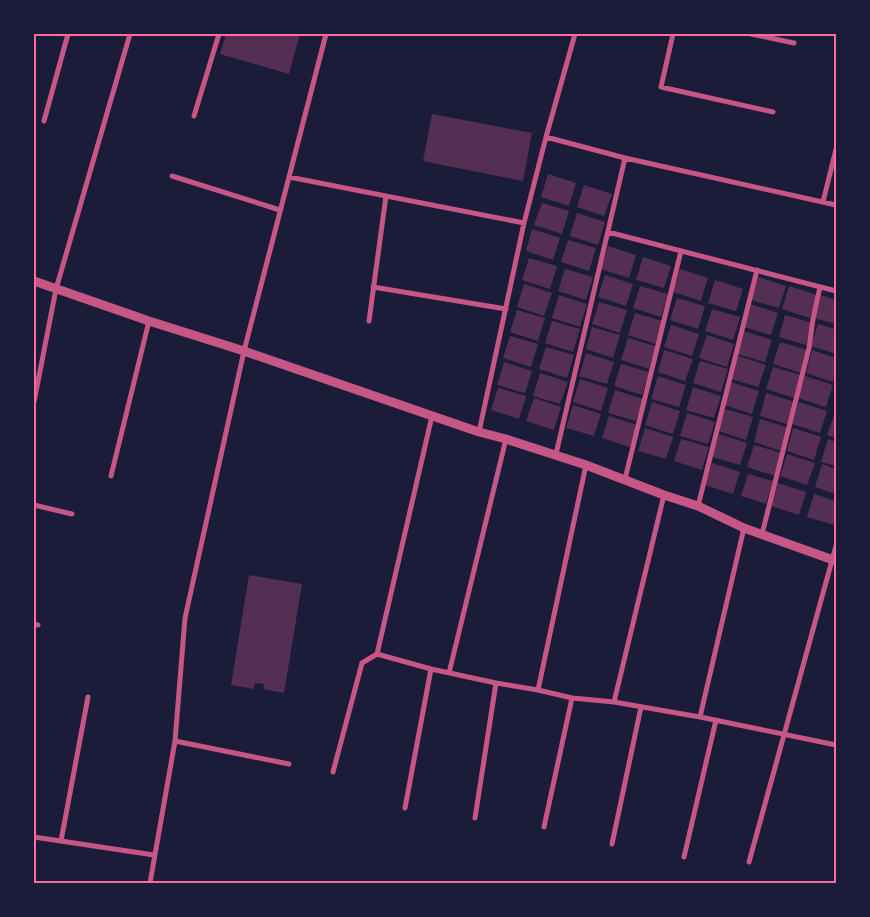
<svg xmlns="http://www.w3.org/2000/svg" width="870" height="917" font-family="'Noto Sans',sans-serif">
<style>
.building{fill:#542f53}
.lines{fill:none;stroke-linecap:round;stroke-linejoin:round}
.minor{stroke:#c65784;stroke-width:5}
.tertiary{stroke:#c65784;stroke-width:9}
.neatline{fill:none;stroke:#ff6b9d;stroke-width:2}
</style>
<rect width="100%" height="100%" fill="#1b1b3a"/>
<path class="building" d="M226 34H300L289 74 220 54Z
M432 114 532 133 523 181 423 161Z
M548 174 576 183 569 206 541 197Z
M584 185 612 194 604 216 577 207Z
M542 203 569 211 562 234 534 225Z
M577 213 605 222 598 245 570 236Z
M532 229 560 238 553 260 526 251Z
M568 240 596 248 589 271 561 262Z
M608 246 636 255 629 278 601 269Z
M643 257 671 266 664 288 636 280Z
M529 258 557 266 550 289 522 280Z
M565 269 593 277 586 300 558 291Z
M680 269 708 278 701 301 673 292Z
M605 275 633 284 626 306 598 297Z
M758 277 786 286 779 308 751 300Z
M715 280 743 289 736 311 708 303Z
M524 284 552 293 544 316 517 307Z
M640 286 668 294 661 317 633 308Z
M789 286 817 295 810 318 782 309Z
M559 295 587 304 580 327 552 318Z
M821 295 836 300V324L814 318Z
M677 298 705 306 698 329 670 320Z
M599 302 627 310 620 333 592 324Z
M750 304 778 313 771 335 743 327Z
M712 309 740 317 733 340 705 331Z
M517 310 545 318 538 341 510 332Z
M635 313 663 321 655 344 628 335Z
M785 315 813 323 806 345 779 337Z
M552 321 580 329 573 352 545 343Z
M818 324 836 329V354L811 346Z
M671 325 699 334 692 356 664 347Z
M592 327 620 335 613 358 586 349Z
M744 331 772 340 765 362 737 354Z
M707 335 734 344 727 367 699 358Z
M510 336 538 344 531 367 503 358Z
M628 338 655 346 649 369 621 360Z
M780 342 808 350 801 373 773 364Z
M546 347 574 355 567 378 539 369Z
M664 350 693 359 685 381 658 372Z
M812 350 836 358V373L833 382 806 373Z
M586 353 614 362 607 384 579 376Z
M738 356 766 365 758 387 731 379Z
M700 361 728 369 721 392 693 383Z
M504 362 532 371 525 393 497 385Z
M621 364 649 372 642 395 614 386Z
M773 367 801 375 794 398 766 389Z
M540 373 568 382 560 404 533 396Z
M658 376 686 385 679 407 651 399Z
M805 376 833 385 826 407 798 398Z
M580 379 608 388 601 411 573 402Z
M731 382 759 391 752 414 724 405Z
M693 387 721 396 714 418 686 410Z
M498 388 526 396 519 419 491 410Z
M615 390 643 399 636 421 608 413Z
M766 393 795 402 787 424 760 416Z
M534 398 561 407 554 430 526 421Z
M652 402 680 411 673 434 645 425Z
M799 402 827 411 820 433 792 424Z
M573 405 601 414 594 436 566 428Z
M725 409 753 417 746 440 718 431Z
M687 413 715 422 708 444 680 436Z
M835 413H836V438L827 435Z
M609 416 637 425 630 447 602 438Z
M760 419 789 428 781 451 754 442Z
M645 428 673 437 666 459 638 451Z
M793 428 821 437 814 460 787 451Z
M719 434 747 443 740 465 712 457Z
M681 439 709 447 702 470 674 461Z
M828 439 836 442V466L821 462Z
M754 445 782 453 775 476 747 467Z
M787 454 815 463 807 485 780 476Z
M712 463 740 472 733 494 705 485Z
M822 464 836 469V494L815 487Z
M748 474 773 481 766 504 741 496Z
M778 483 806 492 799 515 771 506Z
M814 494 836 501V520L834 525 807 517Z
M249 575 302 584 284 693 263 689 264 684 255 683 254 689 231 685Z"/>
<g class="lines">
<path class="minor" d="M673 34 661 87 773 112
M751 34 794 43
M194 116 219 34
M44 121 68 34
M546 137 625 158 836 205
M172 176 280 210
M289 177 524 223
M823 202 836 149
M608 232 836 291
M373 287 506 309
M369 321 386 196
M34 402 56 289 130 34
M479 432 524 223 546 137 575 34
M556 454 625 158
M111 476 149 321
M625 479 681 251
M34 505 72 514
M698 506 757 270
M762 534 809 348 813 319 820 287
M34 624 38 625
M377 654 432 416
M449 673 506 439
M538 690 586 465
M614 702 664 495
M700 717 744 528
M175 741 289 764
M333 772 362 663 377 654 431 669 496 683 538 690 572 698 614 702 700 717 836 745
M405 808 431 669
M475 818 496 683
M544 827 572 698
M34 837 154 855
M61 841 88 697
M612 844 641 707
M684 857 716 720
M749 862 836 546
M150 883 175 741 185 618 244 351 326 34"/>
<path class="tertiary" d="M34 281 149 321 244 351 479 432 506 439 586 465 664 495 698 506 744 528 836 561"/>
</g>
<rect width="870" height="917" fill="none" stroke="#1b1b3a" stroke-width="70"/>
<rect x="35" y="35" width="800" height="847" class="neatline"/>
</svg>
